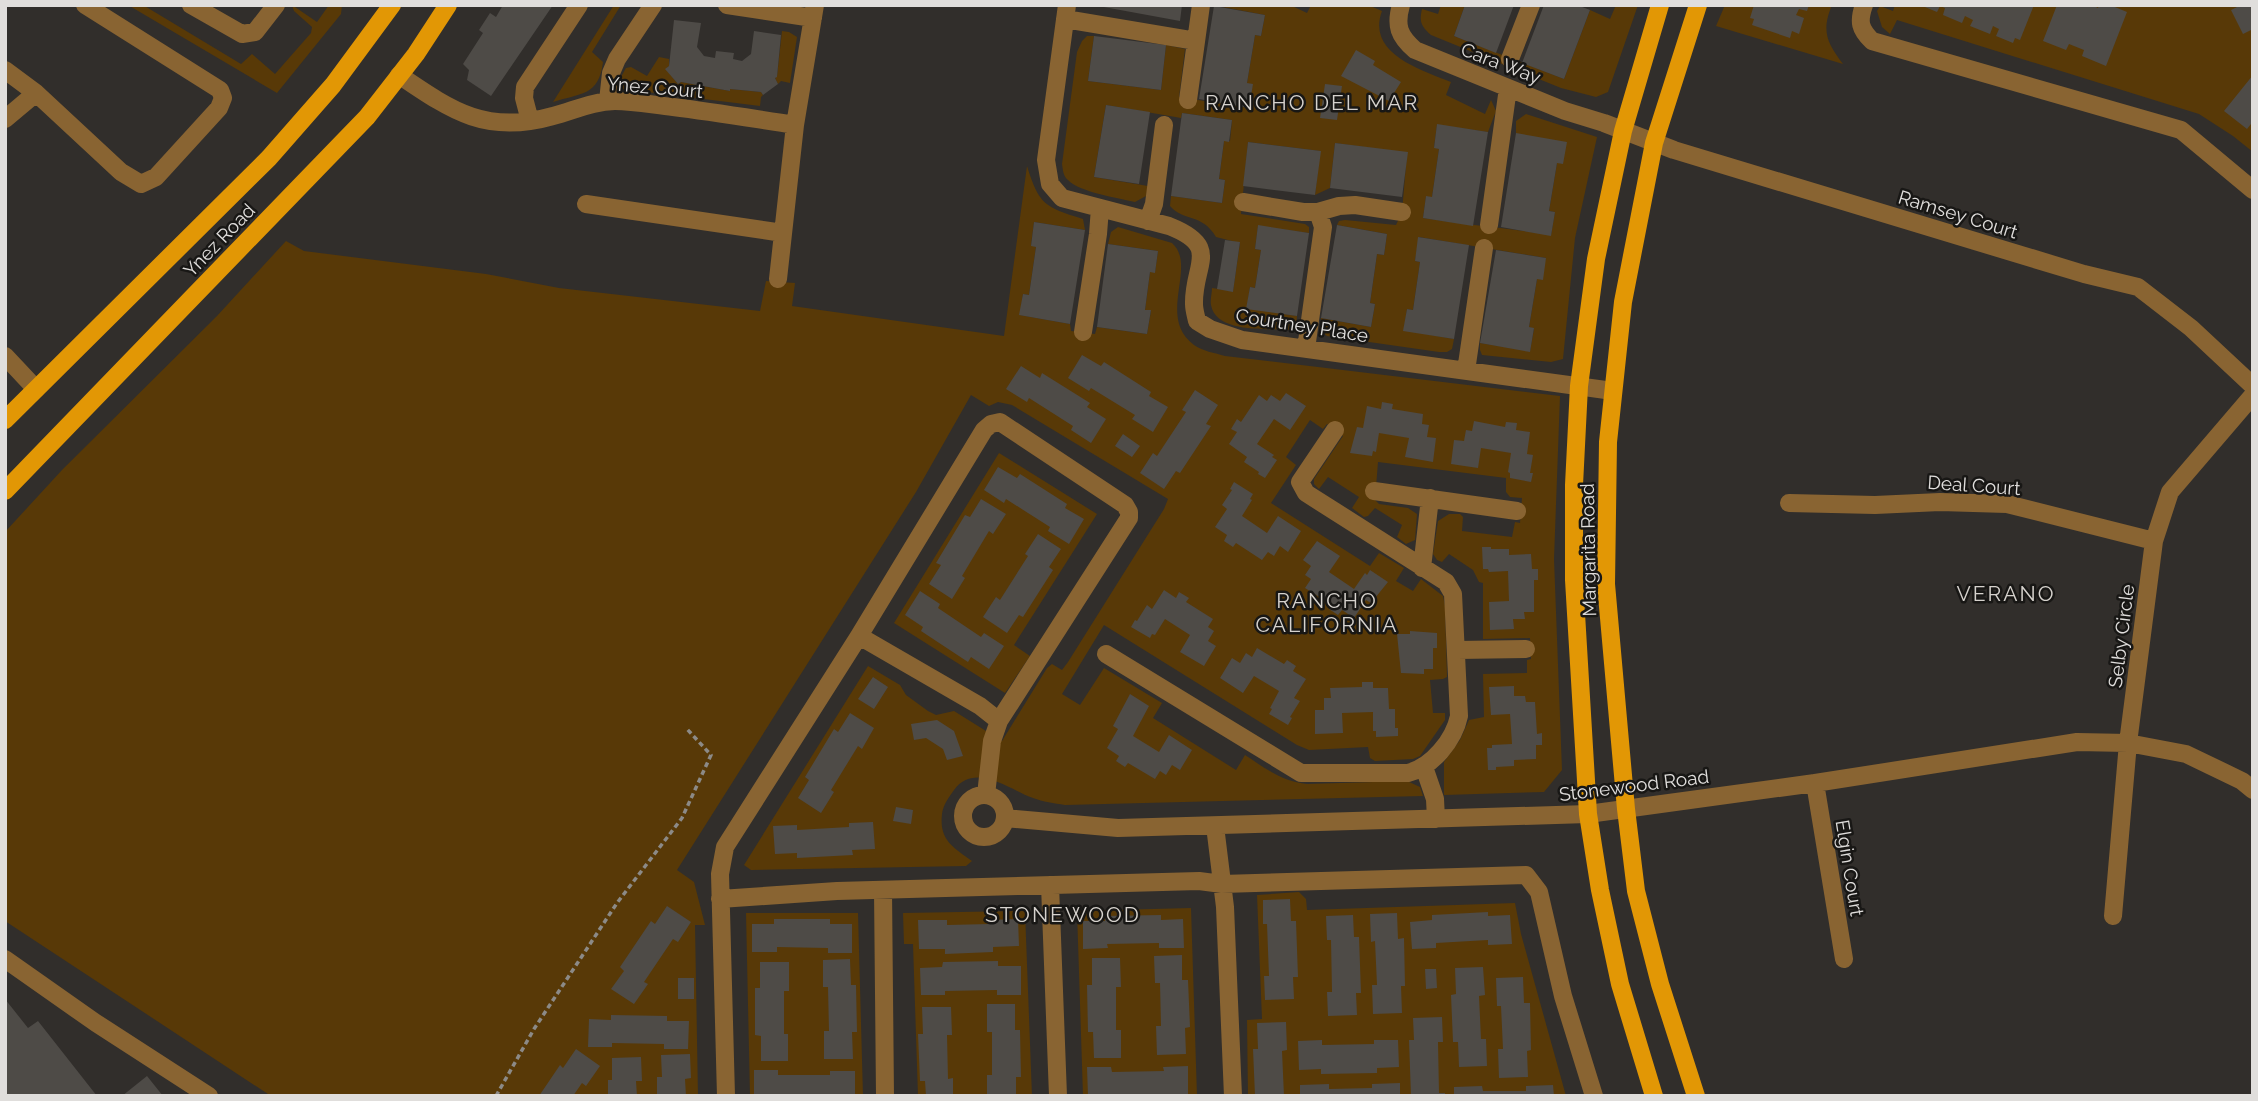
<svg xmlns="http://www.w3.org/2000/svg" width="2258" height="1101" font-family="Raleway,sans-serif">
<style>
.green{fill:#583907}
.building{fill:#4e4b47}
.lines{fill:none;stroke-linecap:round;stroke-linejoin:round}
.path{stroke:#8c8a87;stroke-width:3.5;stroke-dasharray:5 3.5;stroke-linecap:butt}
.minor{stroke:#896432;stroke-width:18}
.major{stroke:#e29705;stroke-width:18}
.labels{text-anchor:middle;stroke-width:5;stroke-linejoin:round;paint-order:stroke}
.street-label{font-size:19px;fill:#e0dedc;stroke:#181715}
.neighbourhood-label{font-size:21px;letter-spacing:2px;fill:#d6d2cd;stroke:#181715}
</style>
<rect width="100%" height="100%" fill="#312e2b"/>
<path class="green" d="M128 5H143L241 64 252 54 275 74 311 33 312 27 294 11 292 5 317 22 329 5H342L341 14 277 93Z
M614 5H621L592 52 603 62C599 96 581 93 553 102Z
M1212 5H1290L1307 13 1311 5H1368L1382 11C1366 54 1422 70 1451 82L1446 95 1485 114 1491 100 1496 111 1488 132 1437 125 1434 147 1439 149 1432 197H1426L1423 218C1466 225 1508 228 1551 235L1555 212 1549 211 1557 163 1516 133V121L1526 114 1597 137 1575 238 1563 359 1551 362 1482 355 1480 350V343L1530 351 1534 329 1529 327 1537 279 1546 258 1419 237 1415 261 1420 262 1413 310 1407 309 1404 330 1454 339 1452 349 1447 352H1439L1327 336 1321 331V318L1371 327 1375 304 1370 303 1377 254 1384 255 1387 234 1337 225 1339 221 1345 220 1396 225 1402 212 1407 153 1335 143 1330 188 1315 195 1320 151 1248 142 1241 214 1305 224 1309 227V233L1258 226 1255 249 1261 250 1255 288 1250 287 1247 308 1297 316 1296 327 1290 330C1269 328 1216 334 1211 305 1210 300 1212 293 1212 288L1233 291 1240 243 1216 237C1202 213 1184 222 1170 206L1171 196 1222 203 1225 180 1219 179 1224 141H1230L1232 120 1182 113 1181 118 1106 105 1094 177 1148 186 1146 196 1135 202C1118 198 1079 192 1068 180 1063 176 1063 170 1062 164L1077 52 1082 41 1087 36H1094L1088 81 1161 90 1166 45 1185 49 1179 97 1249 108 1247 83 1255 35 1261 36 1265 15Z
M1441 5H1465L1454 36 1564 79 1590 10 1610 19 1616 5H1638L1608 92 1596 97 1561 88 1431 35C1421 26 1419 22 1422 9L1438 14Z
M1725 5H1832C1821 31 1827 43 1843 64L1716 26Z
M1895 5H2253V152L2233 136 2199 114 1897 20 1890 34 1882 27 1877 11 1880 6 1893 11Z
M782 31 789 32 797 37 790 83 781 81 778 84 775 78 777 76Z
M659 57 669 59V66L666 69 678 84 681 82 730 91V89L761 92 763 95 761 97 760 106 623 89 621 77 626 68 631 67 647 76Z
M1027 166C1039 205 1045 207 1083 219L1085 230 1034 222 1031 245 1036 247 1029 295 1023 294 1020 315 1070 324 1071 331 1095 334 1097 327 1147 334 1151 311 1145 310 1150 272H1155L1158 251 1108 244 1111 232 1118 227 1172 243C1198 266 1156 317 1194 345 1202 351 1215 353 1225 356L1560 396 1554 559 1562 770 1544 792 1444 795V762L1460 740 1469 720 1484 717 1483 674 1527 673V660L1531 659 1530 638 1483 639V583L1479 582 1473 570 1449 554 1442 562 1437 560 1433 554 1438 521 1449 514H1460L1463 517 1462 531 1512 537 1515 522 1520 523 1522 498 1510 497 1506 492V478L1378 462 1375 500 1379 504 1408 508 1417 514 1415 540 1406 544 1397 537 1402 525 1375 508 1368 516 1364 517 1352 508 1359 497 1328 477 1319 489 1314 484V479L1343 436 1327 424 1323 429 1310 420 1286 457 1296 465 1271 503 1370 566 1379 553 1404 568 1396 581 1413 591 1421 579 1443 596 1445 606 1447 677 1443 679 1430 680 1433 713H1445V720L1420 756 1413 759 1375 761 1370 758 1368 747 1309 750 1297 745 1104 625 1062 694 1080 705 1104 668 1162 703 1153 718 1236 770 1245 755C1266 769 1282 781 1307 784L1407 781 1420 787 1423 796 1065 805C1054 803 1043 802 1033 798 1008 789 975 762 954 790 949 797 943 805 942 814 939 840 953 847 972 861L966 866 751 870 744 865 868 666 900 685 906 695 928 711 936 715 954 711 1002 741 1047 668 1052 664 1062 670 1068 662 1164 509 1168 499 1012 405 998 402 989 406 971 395 916 492 677 870 694 882 705 925H695L698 1096H271L5 921V532L62 470 217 316 286 241 304 251 486 274 559 288 760 311 766 281 795 283 792 306 1004 336Z
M999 453 1097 514 1014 645 1030 656 1005 693 894 623Z
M1299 892 1306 899 1307 910 1515 903 1521 934 1566 1096H1248L1247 1020 1262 1019 1257 895Z
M1191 908 1197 1096H1083L1077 911Z
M1025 911 1032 1096H918L913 944H904L903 913Z
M746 913H858L863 1096H750Z"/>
<path class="building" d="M503 5H553L491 96 467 80 469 70 463 64 483 33 479 30 490 13 496 17Z
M1093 5H1182L1180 21Z
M1465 5H1514L1496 53 1454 36Z
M1544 5H1577L1590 10 1564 79 1522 63Z
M1754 5H1809L1807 11 1799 9 1796 15 1804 18 1799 34 1792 31 1790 38 1752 25 1754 19 1750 18Z
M1920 5H2034L2020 40 2015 38 2013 43 1996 36 1999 29 1993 26 1990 34 1970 26 1973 20 1965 16 1962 23 1943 15 1945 8 1940 6 1937 12Z
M2057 5H2092L2098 8 2099 5H2110L2127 12 2106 66 2082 56 2084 50 2069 44 2066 50 2043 41Z
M2236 5H2253V29L2243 34 2231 10 2237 7Z
M1214 6 1265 15 1261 36 1255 35 1247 83 1253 84 1249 108 1199 99Z
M674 20 701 23 697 47 704 56 715 58 716 51 734 53 733 59 742 61 751 54 754 31 781 35 777 77 775 78 778 84 763 95 761 92 730 89V91L681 82 678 84 665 69 669 66Z
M1094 36 1166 45 1161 90 1088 81Z
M1356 50 1375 61 1373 65 1401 82 1389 101 1341 76Z
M2253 75V126L2251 124 2247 129 2224 111Z
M1325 84 1342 86 1337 120 1320 118Z
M1106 105 1150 112 1139 184 1094 177Z
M1182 113 1232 120 1229 142 1224 141 1219 179 1225 180 1222 203 1171 196Z
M1437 124 1488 132 1473 226 1423 218 1426 196 1432 197 1439 149 1434 148Z
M1516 133 1567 142 1563 164 1557 163 1549 211 1555 212 1551 236 1501 227Z
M1248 142 1321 151 1315 195 1243 186Z
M1335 143 1408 152 1402 197 1330 188Z
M1034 222 1085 230 1070 324 1019 315 1023 294 1029 295 1036 247 1031 246Z
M1258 225 1309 233 1297 316 1246 309 1250 287 1255 288 1261 250 1255 249Z
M1337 225 1387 234 1384 255 1377 254 1370 303 1375 304 1371 327 1321 318Z
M1418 237 1469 245 1454 339 1403 331 1407 309 1413 310 1420 262 1415 261Z
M1225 240 1240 242 1233 292 1217 289Z
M1108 244 1158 251 1155 273 1150 272 1145 310H1151L1147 334 1097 327Z
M1496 250 1546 258 1543 280 1537 279 1529 327 1534 328 1530 352 1480 343Z
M1082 355 1101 366 1104 362 1151 392 1149 396 1168 407 1153 432 1132 419 1135 415 1091 388 1089 391 1068 378Z
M1021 366 1040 378 1042 373 1090 403 1087 407 1106 419 1091 443 1071 430 1073 426 1029 398 1027 402 1006 389Z
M1195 390 1218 405 1206 424 1211 426 1180 473 1176 471 1164 489 1140 473 1153 453 1157 456 1186 412 1182 410Z
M1286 393 1306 406 1290 430 1274 419 1257 444 1274 455 1272 457 1277 460 1265 478 1258 474 1259 472 1244 462 1247 457 1229 444 1237 432 1231 429 1237 419 1241 422 1259 395 1267 401 1271 395 1280 401Z
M1382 402 1393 404 1392 409 1423 414 1422 424 1429 425 1427 437 1436 438 1433 462 1405 457 1409 438 1379 433 1376 452 1373 451 1372 456 1350 453 1357 427 1363 428 1367 406 1381 409Z
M1474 421 1505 427 1506 422 1517 423 1516 430 1530 432 1527 454 1533 455 1530 473H1533L1531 482 1510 478V473L1508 472 1511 453 1481 448 1478 468 1451 464 1454 440 1464 441 1466 430 1472 431Z
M1123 434 1140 446 1132 457 1115 446Z
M998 467 1017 478 1020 474 1067 504 1065 508 1084 519 1069 544 1048 531 1050 527 1006 499 1004 503 984 490Z
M1234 482 1253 494 1250 499 1252 500 1242 516 1267 533 1278 516 1301 531 1288 552 1280 546 1274 556 1268 552 1262 560 1236 543 1233 547 1224 541 1227 535 1215 527 1227 509 1222 505 1232 490 1230 489Z
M981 499 1006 514 993 534 989 531 962 576 965 578 952 599 929 584 941 565 936 563 965 515 970 517Z
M1038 534 1061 549 1049 567 1053 570 1023 617 1019 615 1007 633 983 617 996 597 1000 600 1028 556 1025 554Z
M1317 541 1340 556 1329 572 1354 589 1365 573 1367 575 1370 570 1388 582 1371 603 1366 600 1354 618 1342 610 1338 615 1329 609 1332 605 1305 588 1311 579 1305 575 1311 566 1303 560Z
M1482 547H1491V549H1509V555L1531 554 1532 569H1538V580H1534V612H1524L1525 619H1513L1514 629 1490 630 1489 602 1509 601 1508 571 1489 572 1488 569H1483Z
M1164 590 1176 598 1179 592 1189 598 1186 602 1213 619 1208 627 1214 631 1208 641 1216 646 1204 666 1180 652 1190 635 1165 619 1155 635 1152 634 1150 638 1131 627 1135 620 1137 621 1147 605 1152 609Z
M920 591 940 604 938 608 981 637 984 633 1004 646 989 669 971 657 968 662 921 631 923 627 905 615Z
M1410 631 1437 633V648H1433V669H1424V674L1401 673 1397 634H1410Z
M1257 648 1284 664 1287 660 1296 666 1293 671 1306 679 1294 698 1300 701 1290 717 1292 718 1288 725 1269 714 1272 709 1270 708 1279 691 1254 676 1243 693 1220 678 1232 658 1240 663 1246 653 1252 657Z
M873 677 888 687 874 709 858 699Z
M1362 682H1373V688H1388L1389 709H1395V728H1398V736L1376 737V731H1373V712L1342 713 1343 733 1315 734V710H1324V698H1331L1330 688 1362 687Z
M1514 686V696H1525L1526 702H1535L1537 734 1542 733V745H1536V759L1514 760V766L1496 767V770H1488L1487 748H1492V745L1512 744 1510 714 1491 715 1489 687Z
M1130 694 1149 706 1133 736 1159 752 1169 735 1192 750 1180 770 1172 765 1166 775 1160 771 1155 779 1128 763 1125 767 1116 761 1119 756 1107 748 1118 729 1113 726Z
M850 713 874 728 862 749 858 746 831 790 834 792 821 813 798 798 809 780 805 777 834 729 838 732Z
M937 720 954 731 963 756 947 760 943 749 926 738 914 740 911 724Z
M896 807 913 810 911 824 893 821Z
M873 822 875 849 852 850 853 855 797 858V853L775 854 773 826 797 825V830L849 827V823Z
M1290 899 1291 921H1296L1298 977H1293L1294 999 1265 1000 1264 976H1269L1267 924H1263V900Z
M667 906 691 922 678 942 673 939 644 982 648 984 634 1004 611 989 624 971 620 967 651 921 655 924Z
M1488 912V916L1510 915 1512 944 1488 945V940L1436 943V948L1412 949 1410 922 1432 920V915Z
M1397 913 1398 939 1404 938 1405 986H1401L1402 1013 1373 1014 1372 985H1377L1375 941 1371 942 1370 914Z
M1161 915V920L1183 919 1184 948H1159V943L1107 944 1108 948 1083 949V921H1105V916Z
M1353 915 1354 937H1359L1361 993H1356L1357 1015 1328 1016 1327 992H1332L1331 940H1327L1326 916Z
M774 919H830V924H852V953H828V948L777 947V952H752V924H774Z
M1018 919 1019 946 993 947V952L945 954V949H919L918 920H947V925L990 924V920Z
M1182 955V980H1188L1190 1027 1185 1028 1186 1054 1157 1055 1156 1026H1161L1160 983H1155L1154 956Z
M1092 958H1120L1121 987H1116V1030H1121V1058H1094L1093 1032H1088L1087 985H1092Z
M850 959 851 985H856L857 1032H852L853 1059H824V1031H829L828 987H823V960Z
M998 961V966H1021V995H997V990L945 991V995H921L920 968 942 967 943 962Z
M760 962H789V991H784V1034H788V1061H761V1036L755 1035V988H760Z
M1483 967 1485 995 1479 996 1481 1039H1486L1487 1066 1459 1067 1458 1042H1453L1451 995 1456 994 1455 968Z
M1425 969H1436L1437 988 1426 989Z
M1523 977 1524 1003H1530L1531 1050 1527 1051 1528 1077 1499 1078 1498 1049H1503L1501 1006H1497L1496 978Z
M678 978H694V999H678Z
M5 999 28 1028 38 1021 97 1096H5Z
M987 1004H1015V1030H1020L1021 1077H1016V1096H987V1075H992V1032H987Z
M922 1007H951L952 1035H947L948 1079 953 1078V1096H926L925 1081H920L918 1034H923Z
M611 1015 667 1016V1021H689L688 1049H664V1044L612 1043V1047H588L589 1019 611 1020Z
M1442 1017 1443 1042H1438L1439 1093H1445V1096H1411L1409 1040H1414L1413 1018Z
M1286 1022 1287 1050 1282 1051 1284 1096H1255L1253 1049H1258L1257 1023Z
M1322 1040V1045L1374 1044V1040H1398L1399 1067 1377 1068V1073L1321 1074V1069L1299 1070 1298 1041Z
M576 1049 600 1066 586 1086 582 1083 573 1096H539L560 1065 563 1068Z
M690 1054 691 1078 685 1079 686 1096H657V1077H662L661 1055Z
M641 1057 642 1081H636L637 1096H608V1080H612V1058Z
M1188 1066V1094L1088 1096 1087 1067H1111L1112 1072 1164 1071 1163 1067Z
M754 1070H778V1075H830V1071H855V1096H754Z
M147 1076 163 1096H122Z
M1400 1083V1096H1300V1085L1329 1084V1089L1372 1088V1084Z
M1553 1085 1554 1096H1454V1087L1482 1086 1483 1091H1526V1086Z"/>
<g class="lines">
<path class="path" d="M496 1096 534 1029 617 903 682 818 711 755 687 729"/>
<path class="minor" d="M191 5 242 34 255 32 276 5
M727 5 813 18
M1067 5 1046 160 1050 184 1062 198 1169 226C1222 247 1193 264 1194 304 1194 310 1196 316 1197 321L1210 329 1242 340 1613 391
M1401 5C1395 26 1399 36 1415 50L1565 111 1604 123 1674 150 2084 274 2138 287 2191 328 2253 386
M1864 5C1858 22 1860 29 1872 41L2181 130 2253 190
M1065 19 1196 41
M1510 59 1531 5
M5 70 36 93 121 172 141 184 156 177 219 108 223 98 220 90 85 5
M399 75C452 111 486 135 553 116 573 111 593 101 615 101 634 101 654 105 673 107 714 112 755 119 795 125
M1188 100 1201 5
M608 101 611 73 617 59 653 5
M5 119 36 93
M530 121 524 98 525 87 579 5
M1243 202 1303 212H1318L1339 206 1355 205 1402 212
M586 204 783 233
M1148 221 1154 204 1164 125
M1489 225 1508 88
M778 279 795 125 815 5
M1083 332 1098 234 1100 208
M1306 349 1323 227 1318 212
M5 356 36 389
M1466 371 1484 248
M1374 491 1517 511
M1789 503 1875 505 1940 502 2007 504 2154 541
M1422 568 1430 498
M859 636 980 706 999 721
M1457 650 1526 649
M1106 654 1301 773H1408C1432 767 1454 740 1459 716L1453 594 1446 582 1306 493 1300 482 1335 430
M1424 767 1435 799 1436 819
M1815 783 1844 959
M963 816a21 21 0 1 1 42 0a21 21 0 1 1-42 0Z
M1005 818 1118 828 1588 814 1815 783 2077 742 2128 743 2186 754 2242 781 2253 790
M1215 826 1225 907 1233 1096
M1050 885 1058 1096
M883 890 885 1096
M720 899 837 891 1199 881 1222 884 1526 875 1539 892 1563 996 1594 1096
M2113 916 2128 743 2154 541 2170 492 2253 395
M5 959 96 1023 209 1096
M726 1096 720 874 725 847 859 636 984 430 991 424 1000 422 1125 505 1129 512V518L999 721 992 741 986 795"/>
<path class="major" d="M5 420 269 158 333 85 392 5
M5 491 367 117 416 54 448 5
M1654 1096 1620 984 1600 890 1588 814 1574 580V485L1579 386 1596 259 1623 131 1660 5
M1696 1096 1660 984 1636 891 1626 809 1606 584 1608 442 1623 302 1654 143 1698 5"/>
</g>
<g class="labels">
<g class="street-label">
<text transform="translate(1501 63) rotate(21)" y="7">Cara Way</text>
<text transform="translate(655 87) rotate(5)" y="7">Ynez Court</text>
<text transform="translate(1958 214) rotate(17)" y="7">Ramsey Court</text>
<text transform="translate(219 240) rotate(-46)" y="7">Ynez Road</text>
<text transform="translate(1302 325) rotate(9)" y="7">Courtney Place</text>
<text transform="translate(1974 485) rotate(4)" y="7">Deal Court</text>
<text transform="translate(1588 550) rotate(-91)" y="7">Margarita Road</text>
<text transform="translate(2121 636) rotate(-83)" y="7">Selby Circle</text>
<text transform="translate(1634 785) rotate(-7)" y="7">Stonewood Road</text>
<text transform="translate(1850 868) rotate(81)" y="7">Elgin Court</text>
</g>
<g class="neighbourhood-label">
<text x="1312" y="110">RANCHO DEL MAR</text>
<text x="2006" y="601">VERANO</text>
<text x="1327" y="608">RANCHO<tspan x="1327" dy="24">CALIFORNIA</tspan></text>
<text x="1063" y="922">STONEWOOD</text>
</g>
</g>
<rect width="2258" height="1101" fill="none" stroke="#e0dedc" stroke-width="14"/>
</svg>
